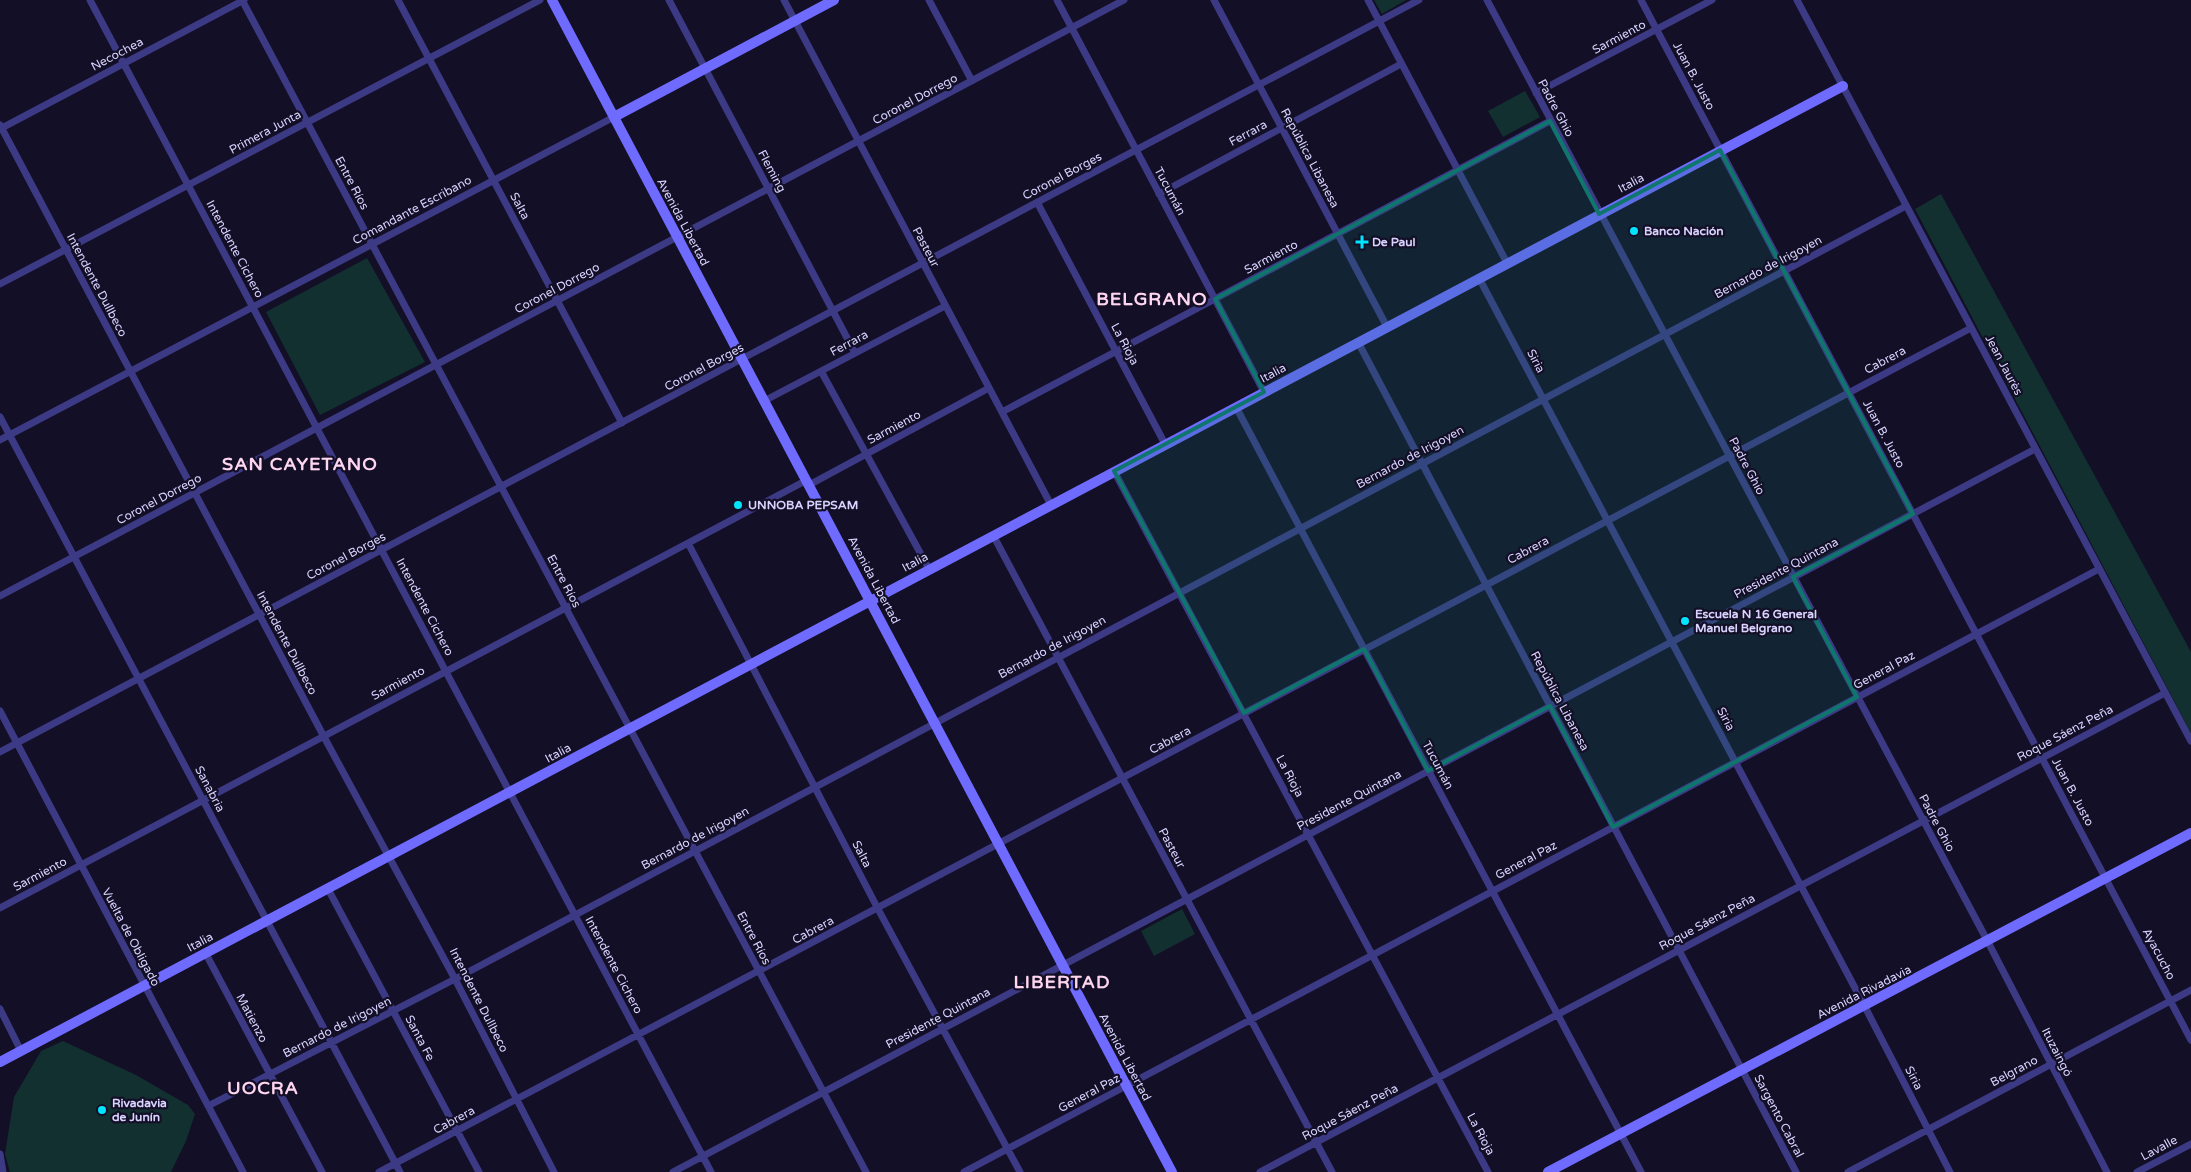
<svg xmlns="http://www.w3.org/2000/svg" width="2191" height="1172" font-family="'Varela Round',sans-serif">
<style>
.green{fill:#12302f}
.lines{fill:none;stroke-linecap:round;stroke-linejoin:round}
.street{stroke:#3d3a85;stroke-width:7}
.secondary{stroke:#6f6bff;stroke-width:10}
.marked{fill:#0f766e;fill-opacity:0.2;stroke:#0f766e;stroke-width:4;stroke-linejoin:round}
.poi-dot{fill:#00e5ff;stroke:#130f26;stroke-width:2}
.labels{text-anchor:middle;stroke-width:4.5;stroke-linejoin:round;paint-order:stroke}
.street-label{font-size:12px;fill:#d9d4ff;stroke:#130f26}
.poi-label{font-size:12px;font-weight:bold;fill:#d9d4ff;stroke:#130f26;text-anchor:start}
.district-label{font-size:18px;font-weight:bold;letter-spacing:1px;fill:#ffd6f0;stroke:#130f26}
</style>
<rect width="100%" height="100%" fill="#130f26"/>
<path class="green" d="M1374 0H1406L1382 14Z
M1525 91 1540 117 1503 137 1488 111Z
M1941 194 2191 652V733L1915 209Z
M367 258 425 362 320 415 266 312Z
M1182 909 1195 934 1154 956 1141 931Z
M63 1041 136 1075 188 1105 195 1114 186 1141 171 1172H10L5 1154 14 1097 41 1051Z"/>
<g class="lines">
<path class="street" d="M90 0 711 1172
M242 0 866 1172
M398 0 622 423
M669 0 855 353
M784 0 1051 505
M929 0 972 81
M1057 0 1264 392
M1214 0 1387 327
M1368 0 1507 263
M1487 0 1988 942 2107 1172
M1641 0 2191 1040
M1797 0 2191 741
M1536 93 1712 0
M0 125 323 735 455 979 554 1172
M0 129 244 0
M1159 194 1401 64
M1037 202 1165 444
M1479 278 1864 1005 1950 1172
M0 284 540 0
M1358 342 1796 1172
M821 371 929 569
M764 401 945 306
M1236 407 1641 1172
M1002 412 1550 121
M0 417 400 1172
M0 440 614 117
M1114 471 1488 1172
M809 485 989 388
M993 535 1332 1172
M688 543 878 909 1020 1172
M0 596 1124 0
M0 711 243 1172
M0 752 1419 0
M328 889 479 1172
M0 908 807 480
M206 954 322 1172
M0 1009 21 1051
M208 1106 455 979 1906 206
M0 1154 3 1172
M379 1172 1971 328
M673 1172 2035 449
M964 1172 2099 569
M1260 1172 2165 693
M1848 1172 2191 990
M2137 1172 2191 1144"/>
<path class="secondary" d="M552 0 1172 1172
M614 117 834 0
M0 1062 1843 86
M1548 1172 2191 833"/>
</g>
<path class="marked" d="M1550 121 1599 214 1720 150 1913 514 1793 577 1857 697 1613 827 1550 706 1428 771 1364 649 1244 713 1114 471 1264 392 1215 299Z"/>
<g class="poi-dot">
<circle cx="1634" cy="231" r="5"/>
<path d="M1359.5 234.5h5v5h5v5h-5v5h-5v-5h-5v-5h5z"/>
<circle cx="738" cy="505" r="5"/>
<circle cx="1685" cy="621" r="5"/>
<circle cx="102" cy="1110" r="5"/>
</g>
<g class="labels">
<g class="street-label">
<text transform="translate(1619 37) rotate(-28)" y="4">Sarmiento</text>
<text transform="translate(117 54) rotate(-28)" y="4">Necochea</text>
<text transform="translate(1694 76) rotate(62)" y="4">Juan B. Justo</text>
<text transform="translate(915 99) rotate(-28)" y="4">Coronel Dorrego</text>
<text transform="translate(1556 108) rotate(62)" y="4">Padre Ghio</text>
<text transform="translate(265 132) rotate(-28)" y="4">Primera Junta</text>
<text transform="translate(1248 133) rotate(-28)" y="4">Ferrara</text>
<text transform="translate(1310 158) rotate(62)" y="4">República Libanesa</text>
<text transform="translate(772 171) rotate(62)" y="4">Fleming</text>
<text transform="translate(1062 176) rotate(-28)" y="4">Coronel Borges</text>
<text transform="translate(352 183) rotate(62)" y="4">Entre Ríos</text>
<text transform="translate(1631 183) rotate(-28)" y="4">Italia</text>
<text transform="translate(1170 191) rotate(62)" y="4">Tucumán</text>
<text transform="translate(520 206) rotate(62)" y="4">Salta</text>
<text transform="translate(412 210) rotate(-28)" y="4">Comandante Escribano</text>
<text transform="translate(683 222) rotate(62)" y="4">Avenida Libertad</text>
<text transform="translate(926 247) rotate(62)" y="4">Pasteur</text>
<text transform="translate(235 249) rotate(62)" y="4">Intendente Cichero</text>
<text transform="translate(1271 257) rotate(-28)" y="4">Sarmiento</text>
<text transform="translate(1768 267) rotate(-28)" y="4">Bernardo de Irigoyen</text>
<text transform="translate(97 285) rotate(62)" y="4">Intendente Dullbeco</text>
<text transform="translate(557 288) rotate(-28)" y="4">Coronel Dorrego</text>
<text transform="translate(849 343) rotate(-28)" y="4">Ferrara</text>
<text transform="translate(1125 344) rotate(62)" y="4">La Rioja</text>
<text transform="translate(1885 360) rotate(-28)" y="4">Cabrera</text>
<text transform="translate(1536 361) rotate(62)" y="4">Siria</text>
<text transform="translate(2004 365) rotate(62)" y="4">Jean Jaurès</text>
<text transform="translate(704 367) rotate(-28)" y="4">Coronel Borges</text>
<text transform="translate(1273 373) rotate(-28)" y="4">Italia</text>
<text transform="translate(894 427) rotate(-28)" y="4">Sarmiento</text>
<text transform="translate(1884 434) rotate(62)" y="4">Juan B. Justo</text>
<text transform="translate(1410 457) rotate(-28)" y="4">Bernardo de Irigoyen</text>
<text transform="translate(1747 466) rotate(62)" y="4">Padre Ghio</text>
<text transform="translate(159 499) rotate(-28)" y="4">Coronel Dorrego</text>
<text transform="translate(1528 550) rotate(-28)" y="4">Cabrera</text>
<text transform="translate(346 556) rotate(-28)" y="4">Coronel Borges</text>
<text transform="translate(915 562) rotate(-28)" y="4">Italia</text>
<text transform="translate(1786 568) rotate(-28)" y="4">Presidente Quintana</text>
<text transform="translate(874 580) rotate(62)" y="4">Avenida Libertad</text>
<text transform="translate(564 581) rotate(62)" y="4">Entre Ríos</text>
<text transform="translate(425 607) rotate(62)" y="4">Intendente Cichero</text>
<text transform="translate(287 643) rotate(62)" y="4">Intendente Dullbeco</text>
<text transform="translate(1052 647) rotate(-28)" y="4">Bernardo de Irigoyen</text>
<text transform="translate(1884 670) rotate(-28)" y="4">General Paz</text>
<text transform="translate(398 683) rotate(-28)" y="4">Sarmiento</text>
<text transform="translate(1560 701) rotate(62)" y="4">República Libanesa</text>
<text transform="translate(1726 719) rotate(62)" y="4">Siria</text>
<text transform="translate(2065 733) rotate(-28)" y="4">Roque Sáenz Peña</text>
<text transform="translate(1170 740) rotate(-28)" y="4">Cabrera</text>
<text transform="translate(558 753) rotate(-28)" y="4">Italia</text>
<text transform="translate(1438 765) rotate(62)" y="4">Tucumán</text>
<text transform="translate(1290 776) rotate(62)" y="4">La Rioja</text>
<text transform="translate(210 789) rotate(62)" y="4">Sanabria</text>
<text transform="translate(2073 792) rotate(62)" y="4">Juan B. Justo</text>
<text transform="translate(1349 800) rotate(-28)" y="4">Presidente Quintana</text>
<text transform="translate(1937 823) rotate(62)" y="4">Padre Ghio</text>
<text transform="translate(695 838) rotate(-28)" y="4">Bernardo de Irigoyen</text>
<text transform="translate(1172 848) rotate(62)" y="4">Pasteur</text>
<text transform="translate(862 854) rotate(63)" y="4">Salta</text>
<text transform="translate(1526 860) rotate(-28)" y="4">General Paz</text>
<text transform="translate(40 874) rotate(-28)" y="4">Sarmiento</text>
<text transform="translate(1707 922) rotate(-28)" y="4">Roque Sáenz Peña</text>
<text transform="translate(813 930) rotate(-28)" y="4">Cabrera</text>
<text transform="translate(131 937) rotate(62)" y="4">Vuelta de Obligado</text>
<text transform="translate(754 938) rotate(62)" y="4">Entre Ríos</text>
<text transform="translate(200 942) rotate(-28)" y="4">Italia</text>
<text transform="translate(2159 954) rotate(62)" y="4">Ayacucho</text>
<text transform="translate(614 965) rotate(62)" y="4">Intendente Cichero</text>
<text transform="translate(1864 992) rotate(-27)" y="4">Avenida Rivadavia</text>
<text transform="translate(479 1000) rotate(63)" y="4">Intendente Dullbeco</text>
<text transform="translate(252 1018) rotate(62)" y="4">Matienzo</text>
<text transform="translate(938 1018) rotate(-28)" y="4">Presidente Quintana</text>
<text transform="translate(337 1027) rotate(-27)" y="4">Bernardo de Irigoyen</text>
<text transform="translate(420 1038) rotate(62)" y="4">Santa Fe</text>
<text transform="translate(2057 1052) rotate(63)" y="4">Ituzaingó</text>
<text transform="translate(1125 1057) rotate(62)" y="4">Avenida Libertad</text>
<text transform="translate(2014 1071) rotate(-28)" y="4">Belgrano</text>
<text transform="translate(1914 1078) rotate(63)" y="4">Siria</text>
<text transform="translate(1089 1093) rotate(-28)" y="4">General Paz</text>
<text transform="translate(1350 1112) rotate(-28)" y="4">Roque Sáenz Peña</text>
<text transform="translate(1779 1116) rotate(62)" y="4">Sargento Cabral</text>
<text transform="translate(454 1120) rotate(-28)" y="4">Cabrera</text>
<text transform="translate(1481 1134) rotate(62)" y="4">La Rioja</text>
<text transform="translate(2159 1148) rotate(-28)" y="4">Lavalle</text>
</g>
<g class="poi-label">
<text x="1644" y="235">Banco Nación</text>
<text x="1372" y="246">De Paul</text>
<text x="748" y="509">UNNOBA PEPSAM</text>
<text x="1695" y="618">Escuela N 16 General<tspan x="1695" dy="14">Manuel Belgrano</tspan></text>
<text x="112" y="1107">Rivadavia<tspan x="112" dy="14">de Junín</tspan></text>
</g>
<g class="district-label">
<text x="1152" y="305">BELGRANO</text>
<text x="300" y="470">SAN CAYETANO</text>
<text x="1062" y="988">LIBERTAD</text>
<text x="263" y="1094">UOCRA</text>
</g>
</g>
</svg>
